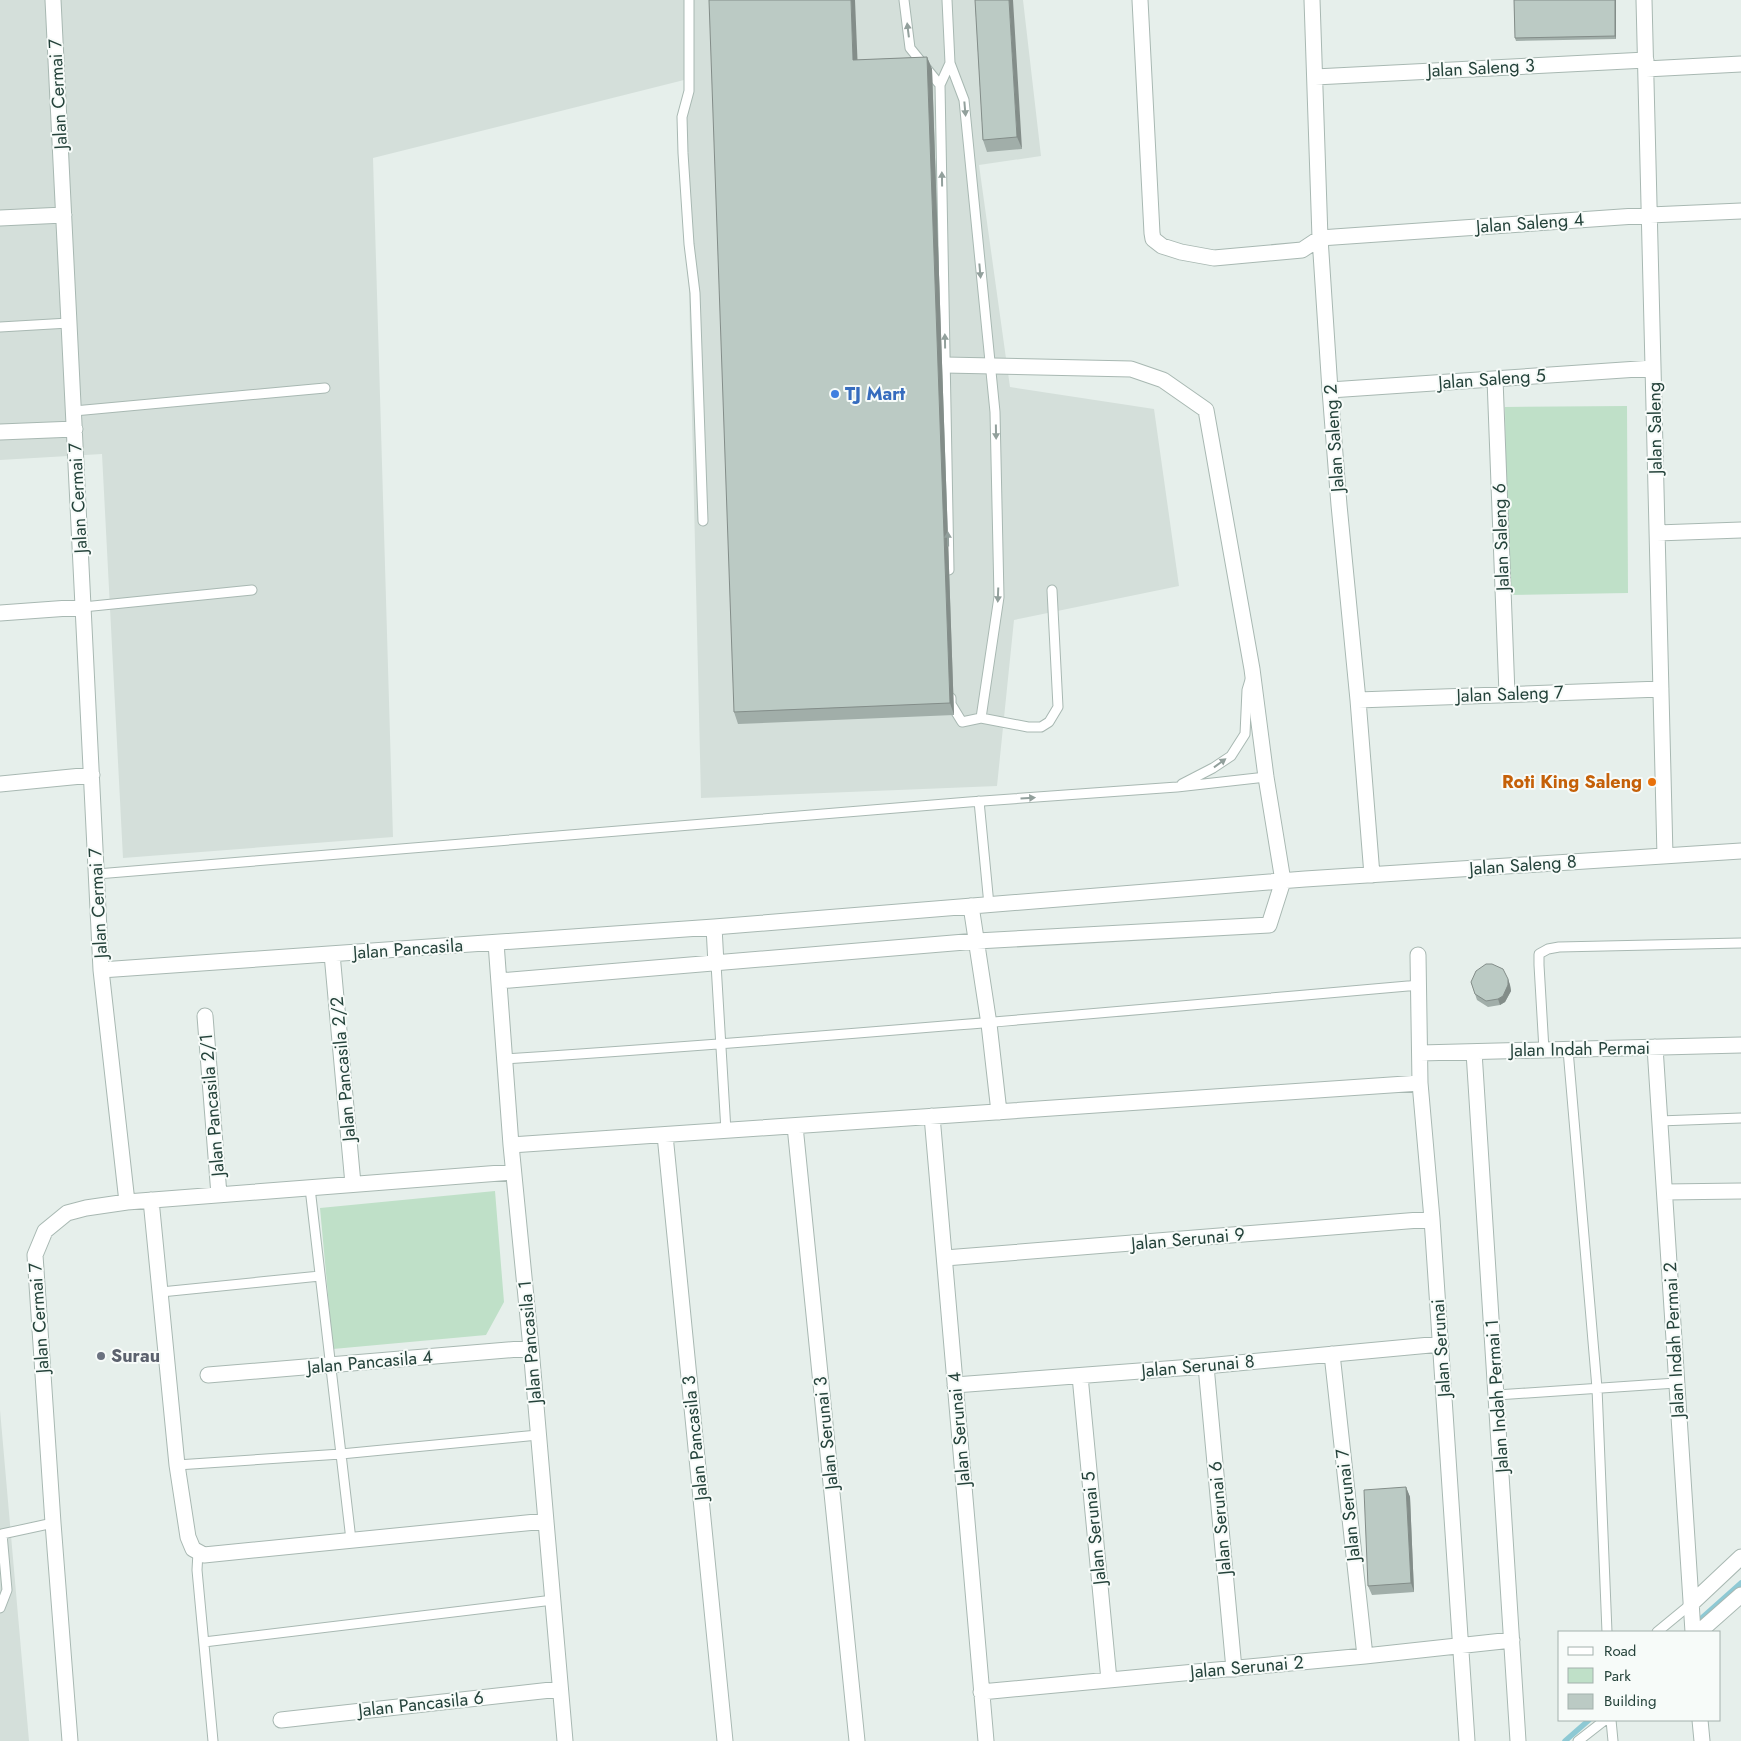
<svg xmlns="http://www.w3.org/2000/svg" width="1741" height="1741" font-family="Jost,sans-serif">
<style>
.built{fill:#d4dfda}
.green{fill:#bfe0c8}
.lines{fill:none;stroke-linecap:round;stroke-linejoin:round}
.stream{stroke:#8ec9d4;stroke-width:5.5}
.lane-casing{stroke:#a8b8b2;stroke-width:11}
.street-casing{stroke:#a8b8b2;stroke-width:17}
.lane{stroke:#fff;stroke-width:9}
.street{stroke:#fff;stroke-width:15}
.wall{fill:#a1aea9}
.shaded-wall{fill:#838d89}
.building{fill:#bbcac4;stroke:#838d89}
.oneway{fill:#92a09c}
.shop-dot{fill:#3f7fe0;stroke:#f7fbf9;stroke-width:2}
.food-dot{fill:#e8710a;stroke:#f7fbf9;stroke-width:2}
.worship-dot{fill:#6b7280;stroke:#f7fbf9;stroke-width:2}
.labels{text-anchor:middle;stroke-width:4;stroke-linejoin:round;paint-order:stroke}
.street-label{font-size:18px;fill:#24423a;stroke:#f7fbf9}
.shop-label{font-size:18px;font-weight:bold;fill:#366cbe;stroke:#f7fbf9;text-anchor:start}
.food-label{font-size:18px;font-weight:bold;fill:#c56008;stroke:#f7fbf9;text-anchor:end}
.worship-label{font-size:18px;font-weight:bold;fill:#5b616d;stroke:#f7fbf9;text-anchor:start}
</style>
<rect width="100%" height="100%" fill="#e6efeb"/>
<path class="built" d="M0 0H1023L1041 156 979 165 1010 387 1154 409 1179 586 1014 620 997 786 701 798 684 80 373 158 393 837 123 858 102 454 0 460Z
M0 1410 29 1741H0Z"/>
<path class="green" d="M1627 406 1628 593 1507 595 1505 407Z
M495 1191 504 1302 486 1335 333 1349 320 1208Z"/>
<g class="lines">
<path class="stream" d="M1695 1624 1741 1583
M1565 1741 1589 1720"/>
<defs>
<path id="lane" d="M689 0V91L682 117 683 153 689 244 695 293 703 521
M904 0 910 48 940 85
M947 0 950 63 964 100 995 412 999 597 981 718
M0 327 69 323
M74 411 325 388
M949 570 940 85 950 63
M83 607 252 590
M951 698V704L962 722 981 718 1028 727H1041L1049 722 1058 707 1052 590
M1182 784 1213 768 1231 756 1245 734 1247 690 1250 680
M979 801 989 905
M97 874 969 802 1177 787 1266 777
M716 964 726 1131
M1544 1050 1539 965V954L1548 949 1559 947 1741 943
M1568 1050 1597 1388 1607 1632
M505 1059C810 1039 1114 1012 1419 985
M1659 1121 1741 1118
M310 1188 351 1540
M161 1292 320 1276
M1497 1395 1676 1383
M177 1465 341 1454 538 1435
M198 1552 197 1570 213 1741
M0 1608 7 1590 2 1534 53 1523
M1657 1632 1691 1604
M204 1642 553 1600
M1611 1720 1613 1741
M1578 1741 1605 1720"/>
<path id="street" d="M53 0 101 970 127 1202 86 1208 67 1213 45 1231 35 1255 53 1523 70 1741
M1140 0 1152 233 1153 239 1162 246 1181 252 1214 258 1302 250 1320 238 1650 215 1741 211
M1312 0 1320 238 1330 390 1339 505 1358 700 1372 875
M1644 0 1665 856
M1646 69 1741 64
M1315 77 1646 60
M0 218 64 215
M1495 379 1507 694
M1330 390 1653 368
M0 432 75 429
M1657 533 1741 530
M0 613 83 607
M1358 700 1661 689
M0 784 92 775
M971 906 989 1024 999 1112
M714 927 716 964
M496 943 511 1145 531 1348 565 1741
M332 954 353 1184
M1418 955 1420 1083 1432 1219 1467 1741
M101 970 714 927 1305 879 1741 851
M499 981 977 941 1269 925 1283 881 1266 777 1252 669 1206 410 1163 380 1131 369 945 365
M205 1016 219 1195
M1655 1047 1693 1632
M1474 1052 1518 1741
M1420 1053 1741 1045
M932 1116 986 1741
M795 1126 857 1741
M665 1135 725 1741
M511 1145 1420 1083
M1665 1192 1741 1191
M151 1200 177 1465 188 1537 193 1549 204 1555 546 1521
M127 1202 513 1172
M945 1258 1432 1219
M1332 1354 1365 1656
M1206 1366 1234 1669
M208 1375 531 1348
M1080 1376 1109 1680
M955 1385 1206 1366 1441 1344
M1691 1604 1741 1557
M1699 1632 1741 1595
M981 1692 1365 1656 1512 1640
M281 1720 560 1689
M1700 1720 1702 1741"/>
</defs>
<use href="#lane" class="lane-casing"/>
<use href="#street" class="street-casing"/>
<use href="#lane" class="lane"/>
<use href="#street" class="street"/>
</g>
<path class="wall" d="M975 0 1022 149 987 152 983 140Z
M1514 0H1616V39L1516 41 1515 38Z
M927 57 932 69 954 715 738 724 734 712 857 60Z
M1508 979 1510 985 1511 991 1505 1002 1500 1005 1488 1007 1477 1000 1471 982Z
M1406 1487 1410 1497 1414 1592 1372 1595 1368 1586Z"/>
<path class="shaded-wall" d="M851 0H855L858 72 853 60Z
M1009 0H1013L1022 149 1017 137Z
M1615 0H1616V39L1615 36Z
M927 57 932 69 954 715 950 703Z
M1508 979 1510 985 1511 991 1505 1002 1500 1005 1498 999Z
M1406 1487 1410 1497 1414 1592 1411 1583Z"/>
<path class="building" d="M709 0H851L853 60 927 57 950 703 734 712Z
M975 0H1009L1017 137 983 140Z
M1514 0H1615V36L1515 38Z
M1486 964H1492L1503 969 1508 979V985L1503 996 1498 999 1486 1001 1475 994 1471 982 1476 971Z
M1406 1487 1411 1583 1368 1586 1364 1490Z"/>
<defs><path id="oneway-solid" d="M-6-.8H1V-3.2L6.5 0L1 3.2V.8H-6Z" transform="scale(1.25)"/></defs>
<g class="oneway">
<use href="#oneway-solid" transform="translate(908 30) rotate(-97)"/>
<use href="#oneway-solid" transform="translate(965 109) rotate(85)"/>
<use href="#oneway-solid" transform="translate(942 179) rotate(-91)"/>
<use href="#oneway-solid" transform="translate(980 271) rotate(85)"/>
<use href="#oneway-solid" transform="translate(945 341) rotate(-91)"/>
<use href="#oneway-solid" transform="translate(996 432) rotate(89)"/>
<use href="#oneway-solid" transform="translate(948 539) rotate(-91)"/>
<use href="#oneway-solid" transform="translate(998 595) rotate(92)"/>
<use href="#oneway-solid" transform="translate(1220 763) rotate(-36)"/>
<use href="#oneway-solid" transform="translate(1028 798) rotate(-4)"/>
</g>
<circle class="shop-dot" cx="835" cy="394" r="5"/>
<circle class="food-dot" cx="1652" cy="782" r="5"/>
<circle class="worship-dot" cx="101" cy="1356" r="5"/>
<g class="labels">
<g class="street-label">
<text transform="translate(1481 68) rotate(-3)" y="6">Jalan Saleng 3</text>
<text transform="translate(58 94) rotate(-93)" y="6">Jalan Cermai 7</text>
<text transform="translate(1530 223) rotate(-4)" y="6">Jalan Saleng 4</text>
<text transform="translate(1492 379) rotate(-4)" y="6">Jalan Saleng 5</text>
<text transform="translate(1655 428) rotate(-91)" y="6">Jalan Saleng</text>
<text transform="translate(1334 438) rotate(-94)" y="6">Jalan Saleng 2</text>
<text transform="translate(78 498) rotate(-93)" y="6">Jalan Cermai 7</text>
<text transform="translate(1501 537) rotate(-92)" y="6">Jalan Saleng 6</text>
<text transform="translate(1510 694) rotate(-2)" y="6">Jalan Saleng 7</text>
<text transform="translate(1523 865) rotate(-4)" y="6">Jalan Saleng 8</text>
<text transform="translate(98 903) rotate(-93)" y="6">Jalan Cermai 7</text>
<text transform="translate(408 949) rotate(-4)" y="6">Jalan Pancasila</text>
<text transform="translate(1580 1049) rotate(-1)" y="6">Jalan Indah Permai</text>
<text transform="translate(343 1069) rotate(-95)" y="6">Jalan Pancasila 2/2</text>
<text transform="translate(212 1105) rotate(-95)" y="6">Jalan Pancasila 2/1</text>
<text transform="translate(1188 1239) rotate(-5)" y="6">Jalan Serunai 9</text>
<text transform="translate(39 1318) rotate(-94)" y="6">Jalan Cermai 7</text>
<text transform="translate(1674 1340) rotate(-93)" y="6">Jalan Indah Permai 2</text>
<text transform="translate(530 1342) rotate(-95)" y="6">Jalan Pancasila 1</text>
<text transform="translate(1441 1348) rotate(-94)" y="6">Jalan Serunai</text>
<text transform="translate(370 1362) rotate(-5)" y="6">Jalan Pancasila 4</text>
<text transform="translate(1198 1366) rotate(-5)" y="6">Jalan Serunai 8</text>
<text transform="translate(1497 1396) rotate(-94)" y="6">Jalan Indah Permai 1</text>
<text transform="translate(959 1429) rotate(-95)" y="6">Jalan Serunai 4</text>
<text transform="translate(826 1433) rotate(-96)" y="6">Jalan Serunai 3</text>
<text transform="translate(695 1438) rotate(-96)" y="6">Jalan Pancasila 3</text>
<text transform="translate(1348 1505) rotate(-96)" y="6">Jalan Serunai 7</text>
<text transform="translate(1220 1518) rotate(-95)" y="6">Jalan Serunai 6</text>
<text transform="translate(1094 1528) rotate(-96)" y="6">Jalan Serunai 5</text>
<text transform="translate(1247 1667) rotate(-5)" y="6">Jalan Serunai 2</text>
<text transform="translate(421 1704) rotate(-6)" y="6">Jalan Pancasila 6</text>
</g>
<g class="shop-label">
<text x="845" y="400">TJ Mart</text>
</g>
<g class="food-label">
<text x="1642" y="788">Roti King Saleng</text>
</g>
<g class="worship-label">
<text x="111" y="1362">Surau</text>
</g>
</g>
<rect x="1558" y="1631" width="162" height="90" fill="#f7fbf9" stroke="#a3b1ad"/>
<rect x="1568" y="1647" width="25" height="8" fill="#ffffff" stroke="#a3b1ad"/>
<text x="1604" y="1656" font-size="15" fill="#24423a">Road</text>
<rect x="1568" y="1668" width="25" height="15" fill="#bfe0c8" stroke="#a3b1ad"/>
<text x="1604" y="1681" font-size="15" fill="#24423a">Park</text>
<rect x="1568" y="1694" width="25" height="15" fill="#bbcac4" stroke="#a3b1ad"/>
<text x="1604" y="1706" font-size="15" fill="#24423a">Building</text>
</svg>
